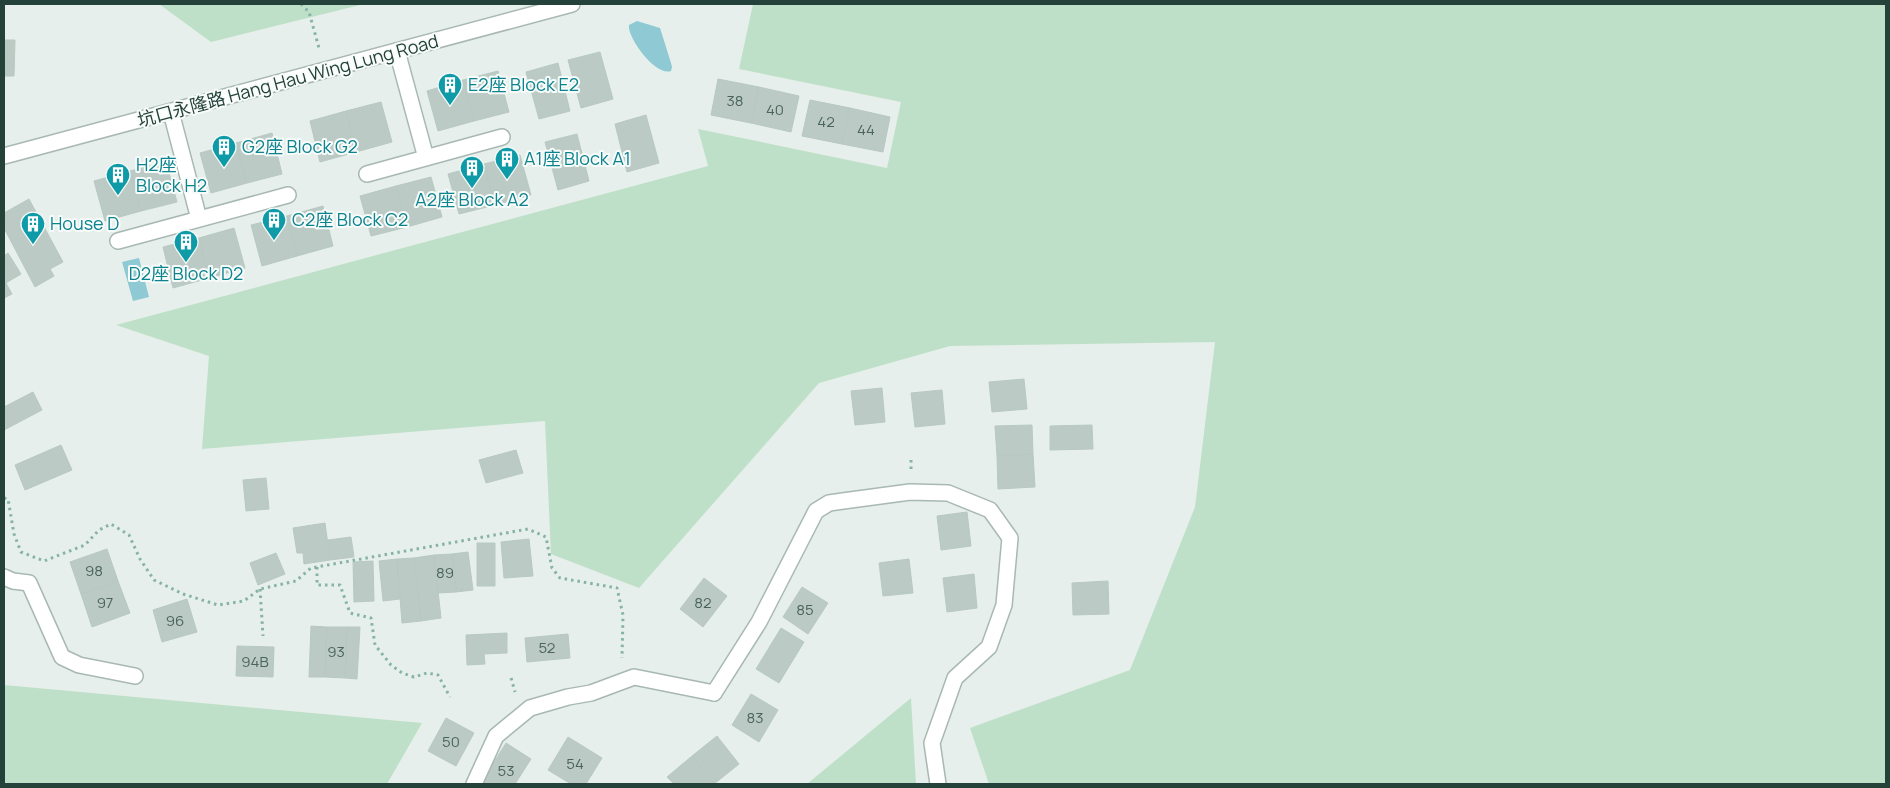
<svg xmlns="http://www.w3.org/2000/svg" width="1890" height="788" font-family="Manrope,'Noto Sans TC',sans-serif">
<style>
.green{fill:#bfe0c8}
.water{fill:#8ec9d4}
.building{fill:#bbcac4;stroke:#b8c9c2}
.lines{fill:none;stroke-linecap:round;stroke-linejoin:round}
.service-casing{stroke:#a8b8b2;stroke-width:18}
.minor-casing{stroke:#a8b8b2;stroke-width:18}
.path{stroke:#86b3a5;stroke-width:3;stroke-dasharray:2.5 4;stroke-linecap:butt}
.service{stroke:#fff;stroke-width:15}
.minor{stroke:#fff;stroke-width:15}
.labels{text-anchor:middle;stroke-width:4;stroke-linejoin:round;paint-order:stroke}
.number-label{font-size:15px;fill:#4a645c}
.street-label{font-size:18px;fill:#24423a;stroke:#f7fbf9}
.culture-label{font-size:18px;fill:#0d838f;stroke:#f7fbf9;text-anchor:start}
</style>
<rect width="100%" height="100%" fill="#e6efeb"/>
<path class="green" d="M159 4H364L211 42Z
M753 4H876L877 5 886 4H1886V784H989L970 728 1130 670 1195 507 1215 342 950 346 819 383 639 588 551 554 545 421 202 449 209 356 116 325 708 166 698 129 887 168 901 102 739 69Z
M4 685 422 723 387 784H4Z
M911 698 916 784H807Z"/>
<path class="water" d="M637 21 660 28 671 63 672 67 671 71C656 77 627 38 629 25Z
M139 258 149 297 133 301 122 262Z"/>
<path class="building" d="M4 40H15L14 76H4Z
M600 52 613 99 581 108 568 60Z
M558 63 570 111 539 119 526 72Z
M498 71 509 112 474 121 463 80Z
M718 79 759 87 751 123 711 115Z
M463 80 474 121 438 131 427 91Z
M759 87 799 96 791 132 751 123Z
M810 100 850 108 842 144 802 136Z
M381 102 392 142 356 152 346 111Z
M850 108 890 117 883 152 842 144Z
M346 111 356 152 320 162 310 121Z
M646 115 659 163 627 172 615 124Z
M272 133 282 174 247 183 236 143Z
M577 134 589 181 558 190 545 142Z
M236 143 247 183 211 193 200 153Z
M520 155 531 195 495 205 484 164Z
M166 162 177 202 141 211 130 171Z
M484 164 495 205 459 214 448 174Z
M130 171 141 211 105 221 94 181Z
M431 177 442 217 407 227 396 186Z
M396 186 407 227 371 236 360 196Z
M29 199 63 262 50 269 54 276 35 287 4 228V213Z
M323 206 333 246 297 256 287 216Z
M287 216 297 256 262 266 251 225Z
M234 228 245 268 209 278 199 238Z
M199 238 209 278 173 288 163 247Z
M8 253 21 274 6 283 12 294 4 298V256Z
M1024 379 1027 409 992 412 989 382Z
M882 388 885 422 855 425 851 391Z
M942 390 945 424 915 427 911 393Z
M33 392 42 410 4 430V407Z
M1032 425 1033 454 997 456 995 426Z
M1092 425 1093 449 1050 450V426Z
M61 445 72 470 25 490 15 465Z
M516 450 523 473 486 483 479 460Z
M1033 454 1035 487 998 489 997 456Z
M266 478 269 509 246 511 243 480Z
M967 512 971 546 941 550 937 516Z
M325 523 330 560 304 564 303 553H297L293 528Z
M351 537 354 557 330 560 328 540Z
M529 539 533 576 504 578 501 542Z
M477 543H495V586H477Z
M107 549 118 581 81 594 70 562Z
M468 552 473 590 456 592 452 554Z
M276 553 285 574 258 585 250 563Z
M452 554 456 592 438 593 434 555Z
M434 555 441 618 421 621 414 558Z
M414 558 421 621 402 623 397 559Z
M397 559 400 599 383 601 379 561Z
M909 559 913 593 883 596 879 563Z
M373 561 374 601 354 602 353 562Z
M974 574 977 608 947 612 943 578Z
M704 578 727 596 703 627 680 609Z
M118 581 130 613 92 627 81 594Z
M1108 581 1109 614 1073 615 1072 583Z
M802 587 828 603 808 634 783 617Z
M187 599 197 632 162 642 153 610Z
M311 626 327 627 325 677H309Z
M327 627H347L345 678 325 677Z
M347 627H360L357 679 345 678Z
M781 628 804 642 779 683 756 669Z
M507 633V653L484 654 485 664 467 665 466 635Z
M568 634 570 658 527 662 525 638Z
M237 646 274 647 273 677 236 676Z
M751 694 778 710 759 742 732 725Z
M446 718 474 733 456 766 428 751Z
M717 736 739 764 714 784 692 756Z
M568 737 602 758 586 784H571L548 770Z
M506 743 531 759 515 784H482L481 783Z
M692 756 714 784H674L667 777Z"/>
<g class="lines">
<defs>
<path id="service" d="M397 51 426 158
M171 112 199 219
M367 174 502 137
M118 241 288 195
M714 693 759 622 816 511 829 503 843 501 910 492 948 493 990 510 1010 538 1004 605 989 647 955 678 932 743 938 784"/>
<path id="minor" d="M4 156 572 4
M4 577 13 581 29 583 62 657 79 665 135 676
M474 784 496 736 530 708 568 697 591 693 634 677 714 693"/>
</defs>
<use href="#service" class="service-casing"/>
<use href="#minor" class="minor-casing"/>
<path class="path" d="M301 4 309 12 319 48
M911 469V459
M4 498 8 499 14 534 21 552 44 561 85 545 99 530 111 524 129 535 140 559 154 580 183 594 218 605 244 601 260 589 296 581 311 568 528 529 546 537 552 568 560 578 617 588 623 615 622 658
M317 567V585H340L350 613 371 618 375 645 391 665 402 673 414 677 427 673 438 675 450 697
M260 589 263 636
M511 678 515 692"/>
<use href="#service" class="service"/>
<use href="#minor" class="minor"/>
</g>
<defs>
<symbol id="building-pin" viewBox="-11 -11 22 30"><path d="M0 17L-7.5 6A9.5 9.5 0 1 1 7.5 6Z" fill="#0f9aa8" stroke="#f7fbf9"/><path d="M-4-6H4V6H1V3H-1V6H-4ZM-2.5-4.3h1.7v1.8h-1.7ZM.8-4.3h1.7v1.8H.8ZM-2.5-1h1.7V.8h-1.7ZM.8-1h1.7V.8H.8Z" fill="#fff"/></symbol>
</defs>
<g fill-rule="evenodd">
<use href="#building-pin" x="436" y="71" width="28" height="38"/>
<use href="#building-pin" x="210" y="133" width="28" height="38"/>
<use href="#building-pin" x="493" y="145" width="28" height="38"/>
<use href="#building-pin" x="458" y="154" width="28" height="38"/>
<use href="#building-pin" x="104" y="161" width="28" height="38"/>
<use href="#building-pin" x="260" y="206" width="28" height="38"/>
<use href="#building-pin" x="19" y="210" width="28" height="38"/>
<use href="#building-pin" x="172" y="228" width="28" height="38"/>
</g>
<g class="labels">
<g class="number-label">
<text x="735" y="106">38</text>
<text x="775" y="115">40</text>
<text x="826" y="127">42</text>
<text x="866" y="135">44</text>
<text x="94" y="576">98</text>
<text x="445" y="578">89</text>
<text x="105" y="608">97</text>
<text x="703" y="608">82</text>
<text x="805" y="615">85</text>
<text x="175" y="626">96</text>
<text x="547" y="653">52</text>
<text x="336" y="657">93</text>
<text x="255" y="667">94B</text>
<text x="755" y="723">83</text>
<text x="451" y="747">50</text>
<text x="575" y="769">54</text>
<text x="506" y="776">53</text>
</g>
<g class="street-label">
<text transform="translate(288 81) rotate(-15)" y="6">坑口永隆路 Hang Hau Wing Lung Road</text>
</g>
<g class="culture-label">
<text x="468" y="91">E2座 Block E2</text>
<text x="242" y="153">G2座 Block G2</text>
<text x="524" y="165">A1座 Block A1</text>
<text x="136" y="171">H2座<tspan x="136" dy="21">Block H2</tspan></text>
<text x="472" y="206" text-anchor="middle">A2座 Block A2</text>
<text x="292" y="226">C2座 Block C2</text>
<text x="50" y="230">House D</text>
<text x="186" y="280" text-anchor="middle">D2座 Block D2</text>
</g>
</g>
<rect width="1890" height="788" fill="none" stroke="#24423a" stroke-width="10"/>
</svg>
